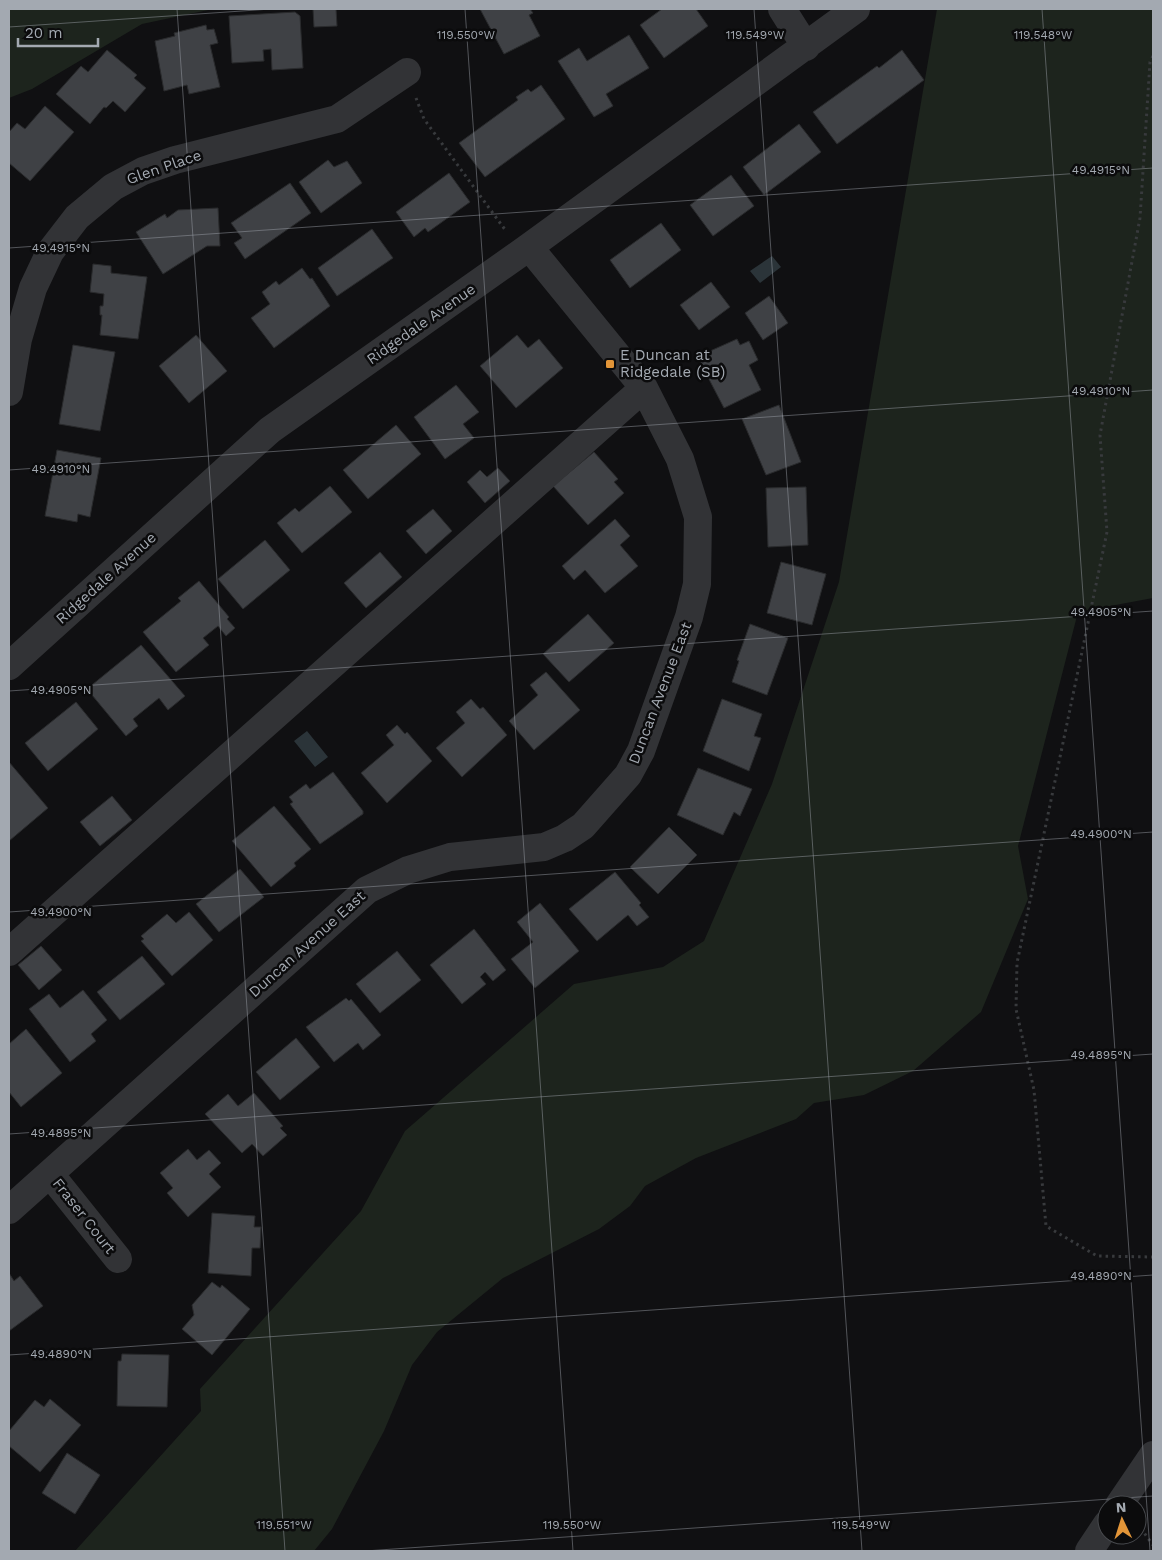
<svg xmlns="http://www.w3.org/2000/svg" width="1162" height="1560" font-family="'Work Sans',sans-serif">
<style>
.green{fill:#1d241d}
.water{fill:#2b3439}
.building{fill:#3f4145;stroke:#2a2b2d}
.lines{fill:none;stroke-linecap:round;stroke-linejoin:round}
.path{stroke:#383a3d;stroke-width:3;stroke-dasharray:2.5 4;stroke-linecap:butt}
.minor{stroke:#323336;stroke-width:28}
.ticks{fill:none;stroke:#a3a9b1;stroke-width:1;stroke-opacity:0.45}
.poi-dot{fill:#e29538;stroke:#0b0b0c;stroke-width:2}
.labels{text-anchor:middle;stroke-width:5;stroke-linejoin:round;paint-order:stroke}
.street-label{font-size:15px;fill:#a3a9b1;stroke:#0b0b0c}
.poi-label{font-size:15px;fill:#a3a9b1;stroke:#0b0b0c;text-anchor:start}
.ticks-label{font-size:12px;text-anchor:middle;fill:#a3a9b1;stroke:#0b0b0c;stroke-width:5;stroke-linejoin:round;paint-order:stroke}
</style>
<rect width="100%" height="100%" fill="#101012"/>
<path class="green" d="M9 9H213L142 24 32 89 9 98Z
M937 9H1153V598L1078 612 1018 846 1028 899 981 1012 913 1071 864 1095 814 1103 796 1119 696 1158 645 1186 630 1206 599 1229 503 1278 437 1332 412 1365 384 1431 332 1529 314 1551H75L201 1411 200 1389 361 1211 405 1131 574 984 663 967 704 941 772 784 839 582Z"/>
<path class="water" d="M772 256 781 267 760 283 750 271Z
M307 731 328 757 315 767 294 741Z"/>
<path class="building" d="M313 9H336L337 26 314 27Z
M480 9H530L533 13 529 15 540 36 504 54Z
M662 9H696L708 26 664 58 640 25Z
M295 12 300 16 303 68 272 70 271 49 263 50 264 61 232 63 229 16Z
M206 25 207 30 214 29 218 43 210 45 220 87 189 94 187 85 164 91 155 41 175 36 174 33Z
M629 35 649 68 606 94 613 106 594 117 558 61 579 48 587 61Z
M107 50 137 75 134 78 146 88 125 112 113 101 106 108 104 107 90 124 56 94 81 66 88 72Z
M902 50 924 80 837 144 813 112 877 66 879 68Z
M541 85 565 119 485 177 459 143 518 100 516 97 528 89 531 92Z
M45 106 74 132 30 181 9 163V132L17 123 25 129Z
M799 124 821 152 764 195 743 167Z
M328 160 334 167 347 161 362 183 321 213 299 182Z
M449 173 470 202 428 232 425 228 414 237 396 212Z
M731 175 754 206 713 236 690 205Z
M290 183 311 213 245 259 234 243 242 238 231 223Z
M218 208 220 246H207L163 274 136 232 165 214 167 218 178 210Z
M661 223 681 250 630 288 610 260Z
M372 229 393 258 337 296 318 268Z
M93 264 111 266V273L147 277 138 339 100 335 102 315H100V306H103L104 294 90 292Z
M302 268 310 279 312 278 330 306 274 348 251 318 270 304 262 292 276 281 279 285Z
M711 282 730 307 699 330 680 305Z
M769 296 788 323 763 340 745 313Z
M196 335 227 371 189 403 159 366Z
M517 335 528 348 539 339 563 368 516 408 480 366Z
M737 339 740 345 749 341 758 360 749 365 761 390 724 408 699 360 701 359 699 356Z
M73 345 115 352 100 431 59 424Z
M456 385 479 412 463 424 474 438 445 459 414 417Z
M779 405 801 462 766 475 742 419Z
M396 425 421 454 368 499 343 470Z
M57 450 101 458 90 517 78 514 77 522 45 516Z
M594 452 618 479 614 482 624 493 588 525 553 486Z
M498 468 510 481 485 503 467 482 480 470 487 477Z
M330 486 352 512 302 553 277 523 295 508 299 512Z
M806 487 808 545 768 547 766 488Z
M433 509 452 531 426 554 406 531Z
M615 519 630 536 620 545 638 566 605 593 585 570 574 580 562 566Z
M265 540 290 570 243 609 218 579Z
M380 552 402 577 366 608 344 583Z
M781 562 826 574 812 625 767 613Z
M199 581 229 617 227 619 235 628 226 636 218 626 203 638 209 645 176 672 143 632 181 601 178 598Z
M588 614 614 643 569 682 543 654Z
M750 624 788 638 767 695 732 682 739 661 737 660Z
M141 645 185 696 168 710 159 698 133 719 138 726 126 736 87 689Z
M546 672 580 710 534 750 509 721 538 695 530 685Z
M471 699 480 709 483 707 507 735 462 777 436 748 465 723 456 712Z
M722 699 762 714 754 736 761 738 749 771 703 751Z
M76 702 98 729 48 771 25 743Z
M397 725 405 734 407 732 432 761 387 803 361 773 394 745 386 735Z
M9 762 48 808 9 841Z
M698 768 752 789 740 816 734 812 723 835 677 815Z
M333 772 363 811V814L320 844 290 804 293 802 289 797 306 784 310 789Z
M112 796 132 820 100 846 80 822Z
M274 806 311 849 294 863 296 866 271 887 232 841Z
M669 827 697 855 658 894 630 867Z
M240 869 264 897 219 932 196 904Z
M615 872 641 903 639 905 649 917 637 926 628 915 597 941 569 909Z
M540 903 579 951 535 988 511 959 533 942 517 922Z
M189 912 213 940 172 976 141 941 144 939 141 936 167 914 176 923Z
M474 929 506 970 493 981 485 972 480 977 486 984 462 1004 430 965Z
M41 946 62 970 39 990 18 965Z
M397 951 421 980 380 1013 356 984Z
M142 956 165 984 120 1020 97 992Z
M83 990 107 1020 91 1034 96 1041 70 1062 29 1009 49 994 60 1008Z
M346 998 349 1001 351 999 381 1035 363 1050 358 1043 334 1062 306 1027Z
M26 1029 62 1073 21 1107 9 1092V1044Z
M296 1038 320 1067 280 1100 256 1072Z
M254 1093 283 1126 280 1128 287 1135 263 1156 252 1144 242 1153 205 1114 228 1094 238 1106Z
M188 1149 197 1160 209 1150 221 1163 209 1174 221 1187 188 1217 167 1193 173 1188 160 1173Z
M212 1213 255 1216 254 1227H261L260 1248H252L251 1276 208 1273Z
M9 1273 14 1281 20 1276 43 1306 9 1331Z
M212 1282 220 1288 222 1285 250 1309 212 1355 182 1329 194 1315 192 1305Z
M122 1354 169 1355 167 1407 117 1406 118 1361H121Z
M50 1399 81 1425 40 1472 9 1446V1431L35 1400 44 1407Z
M67 1453 100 1475 75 1514 42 1493Z"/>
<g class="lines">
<path class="path" d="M1153 56 1150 62 1140 218 1100 435 1107 532 1017 963 1016 1009 1034 1090 1046 1226 1097 1256 1153 1257
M416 98 424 119 506 231
M1137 1523 1153 1545"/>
<path class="minor" d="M782 9 806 47
M9 392 18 339 33 288 50 252 77 217 113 187 143 171 175 160 337 119 407 72
M9 666 270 430 529 247 856 9
M9 952 644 388
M50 1174 118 1259
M9 1210 367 890 408 870 450 857 544 847 565 838 583 826 628 775 641 751 689 617 697 584 698 517 680 459 644 388 529 247
M1119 1505 1153 1455
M1089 1551 1107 1524"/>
</g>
<path class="ticks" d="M177 9 285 1551M465 9 573 1551M754 9 862 1551M1042 9 1150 1551M9 27 271 9M9 248 1153 168M9 470 1153 390M9 691 1153 611M9 912 1153 832M9 1134 1153 1054M9 1355 1153 1275M365 1551 1153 1496"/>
<rect class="poi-dot" x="605" y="359" width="10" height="10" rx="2.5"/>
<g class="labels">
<g class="street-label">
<text transform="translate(164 167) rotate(-19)" y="5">Glen Place</text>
<text transform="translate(421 324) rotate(-35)" y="5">Ridgedale Avenue</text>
<text transform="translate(106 578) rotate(-42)" y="5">Ridgedale Avenue</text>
<text transform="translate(660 693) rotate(-69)" y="5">Duncan Avenue East</text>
<text transform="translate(307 944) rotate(-42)" y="5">Duncan Avenue East</text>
<text transform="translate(84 1216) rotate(52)" y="5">Fraser Court</text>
</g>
<g class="poi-label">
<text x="620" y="360">E Duncan at<tspan x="620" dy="17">Ridgedale (SB)</tspan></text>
</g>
</g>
<g class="ticks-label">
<text x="466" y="39">119.550°W</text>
<text x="755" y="39">119.549°W</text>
<text x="1043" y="39">119.548°W</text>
<text x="1101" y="174">49.4915°N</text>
<text x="61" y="252">49.4915°N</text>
<text x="1101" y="395">49.4910°N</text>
<text x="61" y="473">49.4910°N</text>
<text x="1101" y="616">49.4905°N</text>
<text x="61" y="694">49.4905°N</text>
<text x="1101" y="838">49.4900°N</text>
<text x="61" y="916">49.4900°N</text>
<text x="1101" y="1059">49.4895°N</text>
<text x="61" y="1137">49.4895°N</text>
<text x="1101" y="1280">49.4890°N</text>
<text x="61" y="1358">49.4890°N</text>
<text x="284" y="1529">119.551°W</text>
<text x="572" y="1529">119.550°W</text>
<text x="861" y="1529">119.549°W</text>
</g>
<rect width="1162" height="1560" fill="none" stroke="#a3a9b1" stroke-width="20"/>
<g transform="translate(1122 1520) rotate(356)"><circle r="24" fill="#0b0b0c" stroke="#484a4e"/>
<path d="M0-4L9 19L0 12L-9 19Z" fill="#e29538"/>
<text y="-8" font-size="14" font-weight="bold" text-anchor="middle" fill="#a3a9b1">N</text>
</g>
<path d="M18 38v8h80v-8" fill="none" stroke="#a3a9b1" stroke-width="2.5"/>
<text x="25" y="38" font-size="15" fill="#a3a9b1" stroke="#0b0b0c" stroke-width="4" paint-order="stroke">20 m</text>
</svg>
